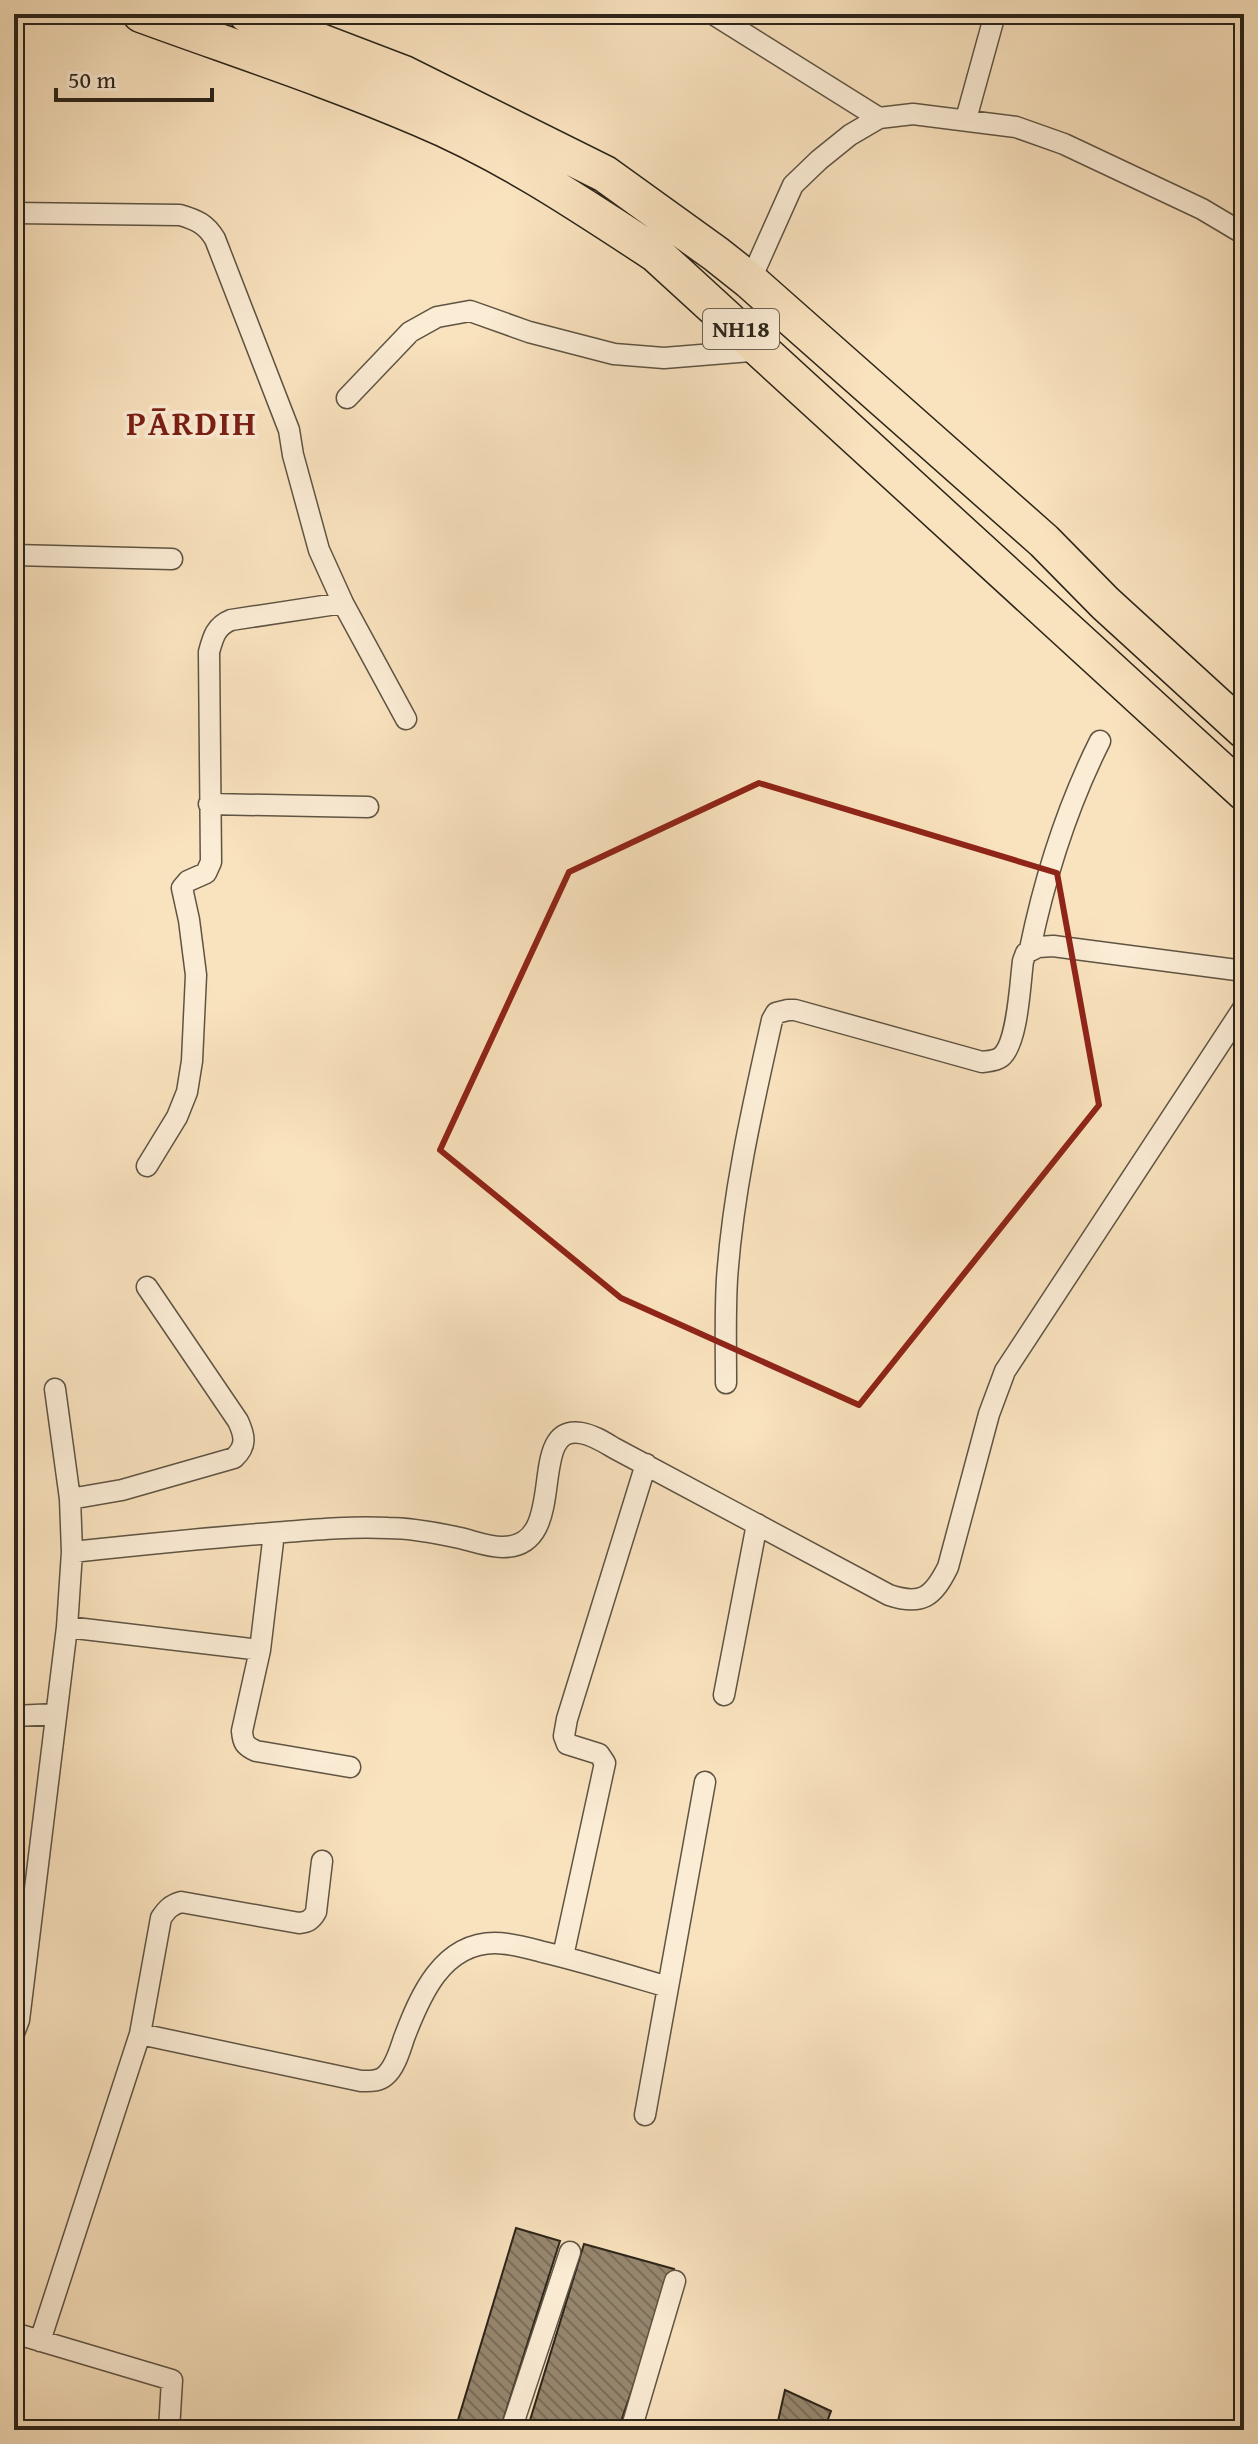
<svg xmlns="http://www.w3.org/2000/svg" width="1258" height="2444" font-family="'Gentium Book Plus',serif">
<style>
.building{fill:url(#building-back-hatch);stroke:#2c241a;stroke-width:2}
.lines{fill:none;stroke-linecap:round;stroke-linejoin:round}
.street-casing{stroke:#5f5443;stroke-width:23}
.highway-casing{stroke:#2c241a;stroke-width:39}
.street{stroke:#fbecd5;stroke-width:20}
.highway{stroke:#f9e2be;stroke-width:36}
.marked{fill:none;stroke:#8f2418;stroke-width:6;stroke-linejoin:round}
.labels{text-anchor:middle;stroke-width:7;stroke-linejoin:round;paint-order:stroke}
.shield{fill:#fbecd5;stroke:#6a6052;stroke-width:2}
.shield-label{font-size:24px;font-weight:bold;fill:#2c241a}
.district-label{font-size:34px;font-weight:bold;letter-spacing:2px;fill:#7a1f14;stroke:#fbecd5}
</style>
<defs>
<pattern id="building-back-hatch" width="6" height="6" patternUnits="userSpaceOnUse" patternTransform="scale(2)"><rect width="6" height="6" fill="#97876f"/><path d="M-1 5l2 2M0 0l6 6M5-1l2 2" fill="none" stroke="#7b6e5a"/></pattern>
</defs>
<rect width="100%" height="100%" fill="#f9e2be"/>
<filter id="stains"><feTurbulence type="fractalNoise" baseFrequency=".0025" numOctaves="4"/><feColorMatrix values="0 0 0 0 .2 0 0 0 0 .09 0 0 0 0 .02 0 0 0 .5 -.17"/></filter>
<radialGradient id="worn" r=".72"><stop offset=".6" stop-color="#630" stop-opacity="0"/><stop offset="1" stop-color="#630" stop-opacity=".3"/></radialGradient>
<path class="building" d="M516 2228 560 2241 500 2430H455Z
M584 2244 674 2269 618 2430H527Z
M785 2390 831 2411 824 2430H776Z"/>
<g class="lines">
<defs>
<path id="street" d="M713 14 879 118
M966 119 995 14
M14 213 180 215C197 220 206 224 215 239L289 430 293 455 319 550 343 603 406 719
M750 281 793 185 819 160 850 135 879 118 913 114 1016 127 1064 144 1202 209 1244 234
M347 398 410 332 437 317 470 311 529 332 614 354 664 358 763 350
M14 555 172 559
M209 804 368 807
M1030 949C1045 876 1067 807 1100 741
M147 1166 177 1117 187 1092 192 1061 196 975 189 920 182 888 188 881 206 873 211 862 209 652C213 637 216 626 231 620L343 603
M726 1383C726 1348 725 1313 727 1279 733 1191 753 1105 772 1020L776 1013 788 1010H795L982 1062C989 1061 996 1061 1001 1057 1018 1043 1020 983 1023 961L1026 953 1038 947 1053 946 1244 971
M70 1499 122 1490 234 1458C247 1446 245 1436 238 1421L147 1287
M274 1533 260 1650 242 1731C243 1743 245 1746 256 1751L350 1767
M72 1552C138 1545 205 1538 272 1533 310 1530 349 1526 388 1528 412 1528 437 1533 460 1538 473 1541 488 1547 502 1547 572 1548 524 1424 581 1433 593 1435 604 1442 614 1448L889 1595C922 1606 933 1597 948 1567L989 1414 1005 1371 1244 1007
M67 1627 260 1650
M724 1695 757 1524
M14 1716 56 1714
M563 1956 605 1763 599 1754 567 1744 564 1736 567 1719 646 1464
M14 2033 19 2020 67 1627 72 1552 70 1499 55 1389
M140 2034 161 1918C167 1909 171 1905 181 1902L299 1923C307 1922 311 1921 316 1912L322 1861
M645 2115 705 1782
M14 2333 172 2380 169 2430
M40 2341 140 2034 361 2081C370 2081 378 2082 385 2076 395 2068 400 2050 404 2038 420 1996 442 1943 495 1943 511 1943 528 1948 543 1952 585 1962 627 1975 668 1987
M511 2430 570 2252
M631 2430 675 2281"/>
<path id="highway" d="M141 14C234 48 329 79 420 118 504 153 580 204 656 254L1244 792
M247 14 404 74 605 174 716 254 750 281 1044 541 1105 603 1244 730"/>
</defs>
<use href="#street" class="street-casing"/>
<use href="#highway" class="highway-casing"/>
<use href="#street" class="street"/>
<use href="#highway" class="highway"/>
</g>
<path class="marked" d="M759 783 1057 873 1099 1105 859 1405 621 1298 440 1150 569 872Z"/>
<g class="labels">
<rect class="shield" x="703" y="309" width="76" height="40" rx="6"/>
<g class="shield-label">
<text x="741" y="337">NH18</text>
</g>
<g class="district-label">
<text x="192" y="435">PĀRDIH</text>
</g>
</g>
<rect width="1258" height="2444" fill="none" stroke="#f9e2be" stroke-width="48"/>
<rect x="16" y="16" width="1226" height="2412" fill="none" stroke="#2c241a" stroke-width="4"/>
<rect x="24" y="24" width="1210" height="2396" fill="none" stroke="#2c241a" stroke-width="2"/>
<path d="M56 88v12h156v-12" fill="none" stroke="#2c241a" stroke-width="4"/>
<text x="68" y="88" font-size="24" fill="#2c241a" stroke="#fbecd5" stroke-width="6" paint-order="stroke">50 m</text>
<rect width="100%" height="100%" filter="url(#stains)"/>
<rect width="100%" height="100%" fill="url(#worn)"/>
</svg>
